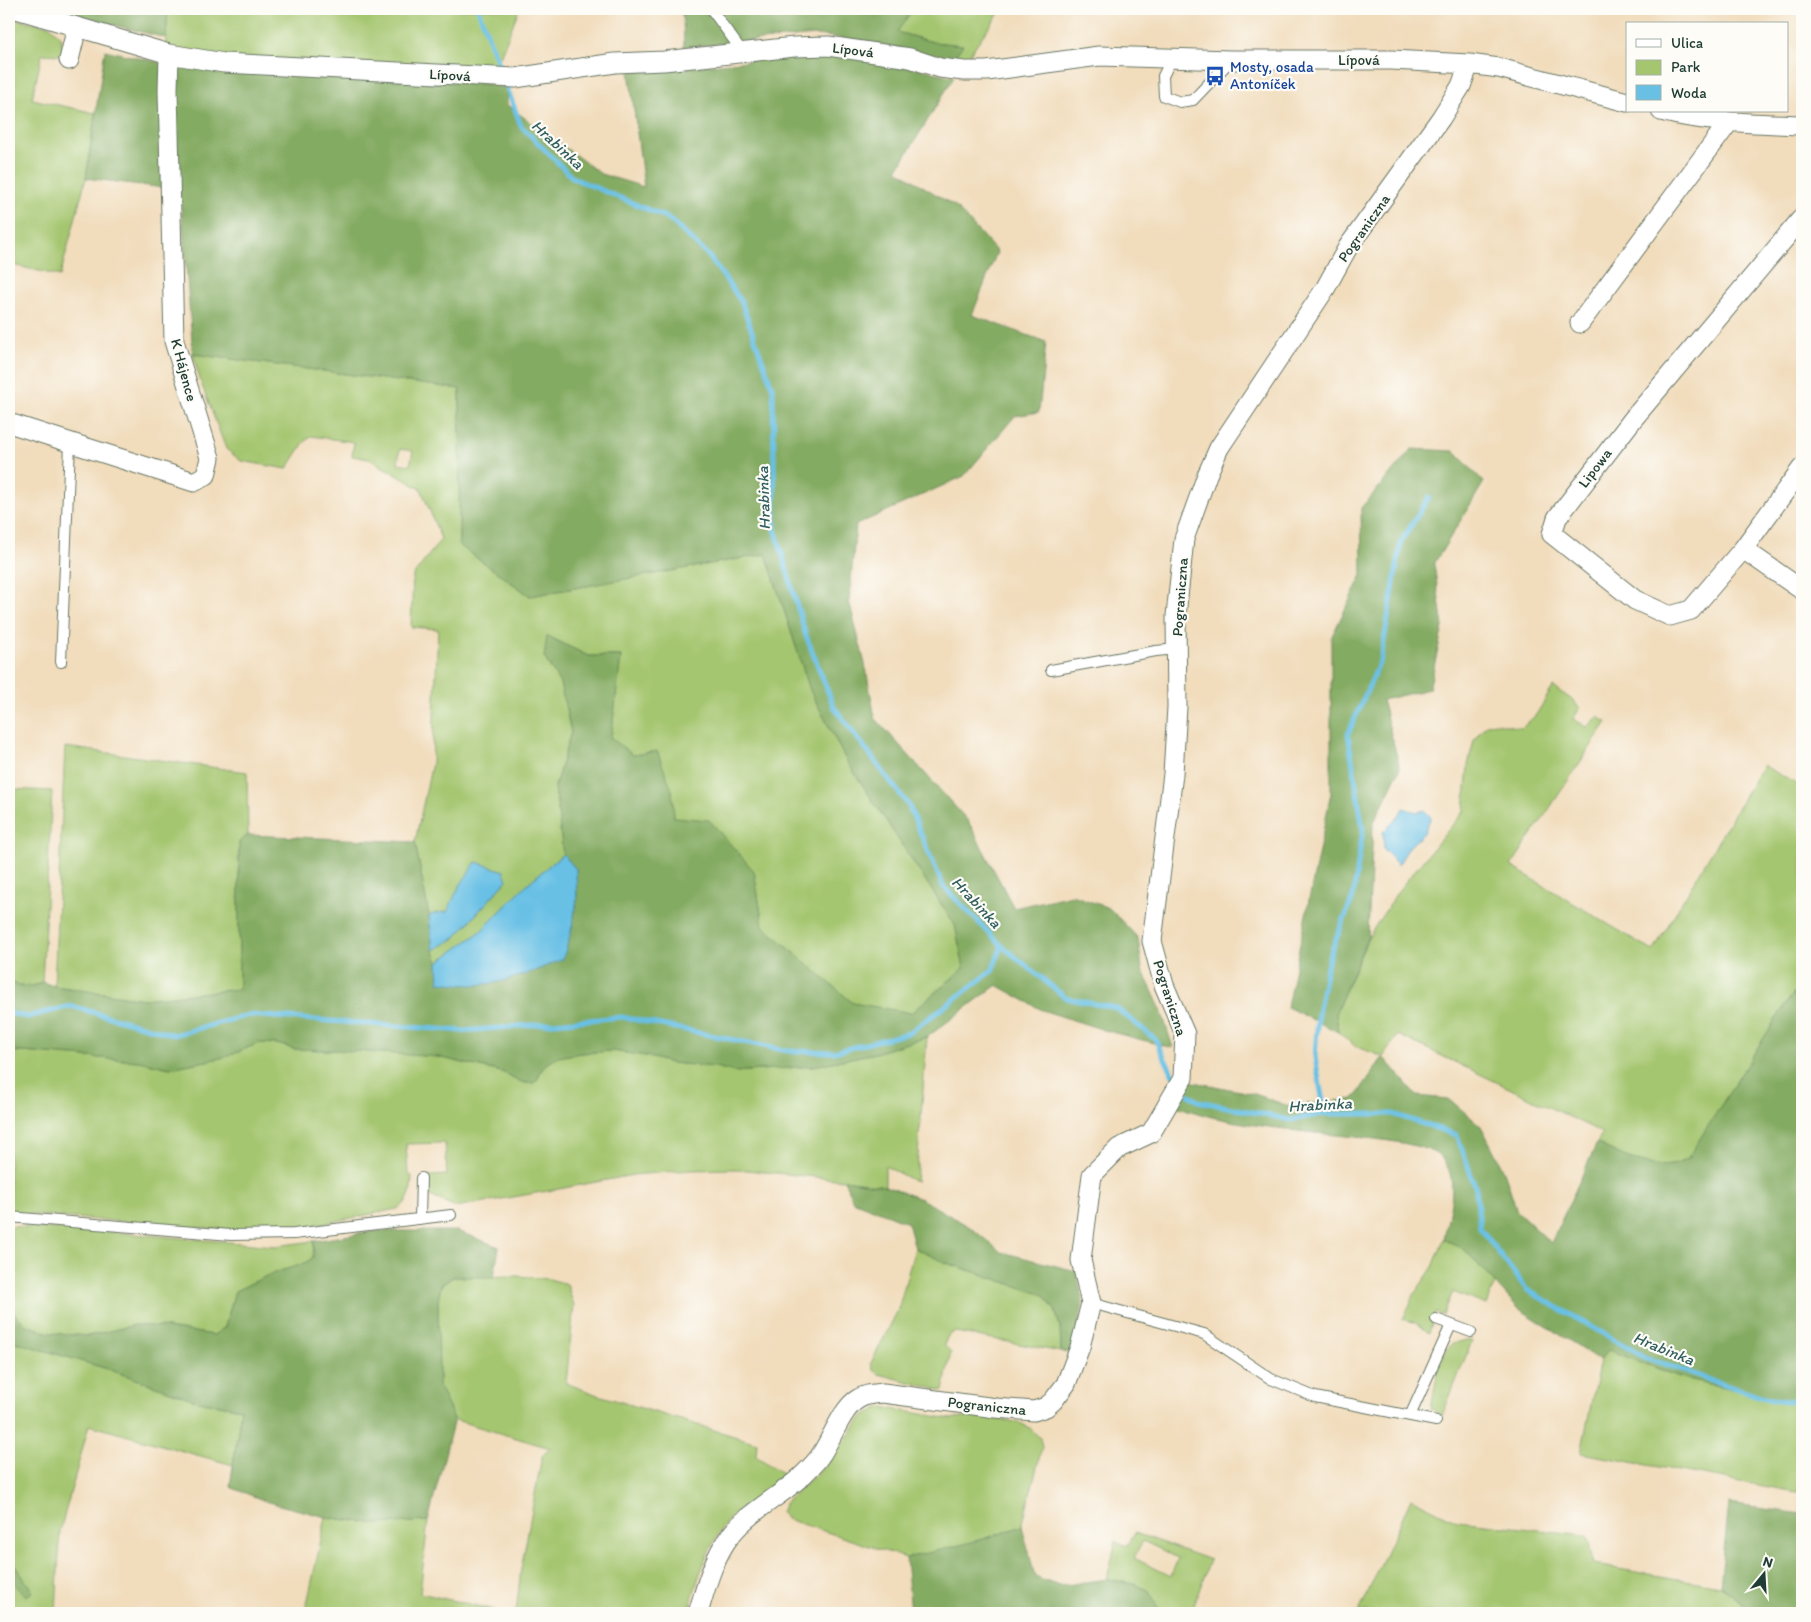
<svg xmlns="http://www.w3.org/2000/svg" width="1811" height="1622" font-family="Itim,sans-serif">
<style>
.green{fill:#a5c66f;stroke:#628252;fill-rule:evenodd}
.forest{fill:#84ab62;stroke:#52744b}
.water{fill:#68c0e5;stroke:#447e8c}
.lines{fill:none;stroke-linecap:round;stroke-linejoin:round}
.stream{stroke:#68c0e5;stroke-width:5}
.service-casing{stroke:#687563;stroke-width:12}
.minor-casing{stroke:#687563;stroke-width:21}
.service{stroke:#fff;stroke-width:10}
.minor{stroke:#fff;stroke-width:19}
.labels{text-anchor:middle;stroke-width:4.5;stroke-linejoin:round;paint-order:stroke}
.street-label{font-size:15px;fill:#1f3d34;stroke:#fdfcf7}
.transit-label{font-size:15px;fill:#164399;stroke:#fdfcf7;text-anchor:start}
.water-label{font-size:16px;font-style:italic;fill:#315e60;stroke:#fdfcf7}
</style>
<rect width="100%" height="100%" fill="#fdfcf7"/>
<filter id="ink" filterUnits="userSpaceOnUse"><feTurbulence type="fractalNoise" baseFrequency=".02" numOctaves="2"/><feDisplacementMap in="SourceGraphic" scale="10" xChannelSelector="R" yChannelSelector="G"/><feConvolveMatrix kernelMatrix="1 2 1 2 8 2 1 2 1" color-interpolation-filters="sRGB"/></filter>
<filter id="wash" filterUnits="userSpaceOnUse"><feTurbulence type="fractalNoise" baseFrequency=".0096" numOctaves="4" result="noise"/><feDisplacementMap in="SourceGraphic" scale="20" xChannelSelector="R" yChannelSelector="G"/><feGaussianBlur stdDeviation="1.12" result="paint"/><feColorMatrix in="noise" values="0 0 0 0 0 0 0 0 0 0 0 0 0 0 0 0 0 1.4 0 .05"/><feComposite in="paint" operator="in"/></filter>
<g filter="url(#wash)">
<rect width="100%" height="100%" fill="#f1dcbb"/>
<path class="green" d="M168 9H519L489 85 178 67 164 64Z
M913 9H1002L971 52 968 62 952 60 962 45 933 42 896 32Z
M9 18 50 26 61 37 63 50 62 55 42 54 32 99 95 113 86 178 60 276 9 264Z
M193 354 460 389 459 545 530 596 766 554 810 690 846 760 955 925 964 968 911 1013 853 1004 763 926 754 871 674 817 672 790 611 738 621 656H588L548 636 544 657 560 683 571 732 555 786 563 854 526 885 480 932 438 962 433 950 454 939 507 880 459 887 447 912 436 913 429 916 415 842 432 763 438 629 411 627 413 576 441 539 421 489 369 459 352 456 354 442 311 436 303 444 287 469 241 461 226 449 200 380ZM400 449 413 451 410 465 398 463Z
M1553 687 1571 699 1580 708 1573 719 1587 727 1598 717 1607 722 1511 866 1653 951 1763 765 1802 787V981L1774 1022 1687 1160C1683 1161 1677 1164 1672 1165 1648 1169 1618 1155 1597 1143L1603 1133 1398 1035 1383 1057 1355 1046 1338 1032 1336 1012 1369 936 1398 891 1464 811 1468 765 1474 740 1479 733 1487 724 1497 723 1522 728 1536 715Z
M65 747 247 772 248 835 239 843V989L144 999 54 986Z
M9 789 52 791 42 982C33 989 20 985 9 982Z
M927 1037 916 1182 885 1166V1186L844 1180 737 1169 691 1170 633 1175 559 1189 456 1207 430 1196 427 1179 431 1176 447 1175 445 1143 406 1144 408 1174 412 1176C411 1191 411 1201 397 1209L285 1231 230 1230 9 1213V1051L139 1061 170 1068 226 1057 259 1043 277 1044 295 1049 357 1051 438 1057 502 1072 514 1078 519 1081 526 1083H533L538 1079 540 1072 547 1063 558 1057 580 1053 613 1051 646 1056 671 1063 715 1067 735 1072 813 1066 875 1053Z
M9 1226 99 1231 275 1246 314 1241 313 1259 295 1267 273 1273 235 1291 225 1327 214 1335 160 1327 135 1325 88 1336 50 1333 25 1325 9 1309Z
M1444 1239 1464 1249 1495 1283 1486 1305 1453 1292 1443 1315 1435 1313 1429 1333 1416 1323 1403 1319 1415 1293 1433 1267Z
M915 1248 944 1262 1044 1295 1055 1310 1060 1327 1061 1352 956 1332 949 1334 944 1345 951 1352 943 1391 879 1374 873 1370 871 1363 898 1310Z
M519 1276 549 1279 567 1284 574 1305 566 1383 595 1394 757 1443 756 1456 785 1475C775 1484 761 1499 750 1506 745 1508 740 1508 736 1512 709 1538 698 1578 688 1613H516L521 1569 542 1456 550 1448 452 1419 439 1386 438 1301 441 1285 453 1277Z
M9 1340 108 1369 198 1401 241 1409 233 1465 89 1425 60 1531 56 1613H9V1580L26 1596 9 1556Z
M1466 1340 1472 1341 1442 1416 1431 1409C1434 1393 1438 1356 1451 1345 1455 1342 1461 1342 1466 1340Z
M1608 1349 1680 1377 1802 1405V1493L1581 1453 1600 1360Z
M881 1407 951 1419 968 1416 1018 1422 1030 1428 1040 1438 1042 1447 1022 1526 995 1536 941 1551 906 1558 787 1519 781 1512 785 1503 828 1463 863 1416Z
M1411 1498 1457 1521 1587 1535 1594 1565 1720 1586 1758 1613H1369L1359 1612Z
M326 1517 377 1524 428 1521 420 1593 495 1610 494 1613H305Z
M1135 1533 1210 1560 1191 1613H1161L1147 1590 1134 1584 1107 1579 1116 1541 1127 1546ZM1143 1541 1178 1558 1171 1576 1134 1558Z"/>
<path class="forest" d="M50 9H168L166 38Z
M678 9H913L897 32 933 42 963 45 952 60 928 57 891 46 859 40 816 35 684 47 683 17Z
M105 50 178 67 489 85 507 88V105L601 174 644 187 629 71 685 68 819 53 895 63 954 77 897 170 956 207 997 252 972 315 1046 342 1039 412 1015 416 964 476 856 525 849 601 865 664 875 718 968 821 1014 908 1072 895 1109 908 1138 938 1142 969 1161 1010 1173 1048 1104 1030 1042 1010 997 985 927 1037 875 1053 813 1066 735 1072 715 1067 671 1063 646 1056 613 1051 580 1053 558 1057 547 1063 540 1072 538 1079 533 1083H526L519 1081 514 1078 502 1072 438 1057 357 1051 295 1049 277 1044 259 1043 226 1057 170 1068 139 1061 9 1051V982C20 985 33 989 42 982L54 986 144 999 239 989V842L248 835 415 842 429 916 433 950 438 962 439 982 571 932 577 900 576 869 563 854 555 786 571 732 560 683 544 657 547 636 588 656H621L611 738 633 755 657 751 672 790 674 817 709 820 754 871 763 926 853 1003 911 1013 964 968 955 925 846 760 810 690 766 554 530 596 459 545 460 389 193 354 180 190 86 178Z
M1412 449 1454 451 1484 482 1434 564 1443 627 1429 689 1382 700 1400 768 1373 824 1368 936 1336 1012 1338 1032 1287 1007 1331 793V638L1362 575 1361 508Z
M1802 981V1405L1680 1377 1608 1350 1600 1360 1518 1308 1464 1249 1444 1239C1448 1214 1462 1175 1439 1156 1418 1138 1328 1136 1298 1131 1271 1127 1243 1124 1216 1118 1202 1115 1189 1110 1176 1106L1189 1081 1255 1094 1288 1106 1354 1099 1383 1057 1417 1096 1449 1099 1481 1126 1504 1171 1517 1211 1551 1243 1597 1143C1617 1154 1649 1169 1672 1165 1677 1164 1683 1161 1687 1159L1774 1022Z
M844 1180 885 1186 921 1199 970 1227 1001 1252 1076 1271 1083 1302 1073 1353 1061 1352 1060 1327 1055 1310 1044 1295 944 1262 915 1248 908 1223 853 1201Z
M373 1231H457L499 1247 494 1277H453L441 1285 438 1301 439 1386 454 1419 428 1521 377 1524 326 1517 268 1502 230 1487 241 1409 198 1401 108 1369 9 1340 10 1309 26 1325 50 1333 88 1336 135 1325 160 1327 214 1335 225 1327 235 1291C247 1286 259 1279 272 1274 286 1268 300 1267 313 1258L314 1241Z
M1729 1504 1802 1514V1613H1758L1720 1586Z
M1022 1526 1035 1577 1059 1586 1107 1579 1134 1584 1148 1590 1161 1613H911L906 1558C945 1549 984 1540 1022 1526Z
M9 1556 33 1592 26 1596 9 1580Z"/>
<path class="water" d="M1403 808 1417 812 1424 810 1431 817 1424 833 1410 846 1398 865 1384 849 1383 832 1398 817Z
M563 854 576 869 577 900 571 932 563 959C533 972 502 985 470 985 459 985 449 983 439 982L438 962 480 932 526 885Z
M476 862 504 871 507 880 454 939 433 950 429 916 436 913 447 912 459 887Z"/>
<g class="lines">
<path class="stream" d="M478 9 502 74
M505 82 521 126 573 178 668 218 708 255 741 301 773 389 775 529 805 633 834 707 909 806 943 886 1002 946 1066 998 1116 1008 1155 1039 1176 1081
M9 1013 27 1017 71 1006 174 1035 249 1015 464 1031 622 1017 788 1051 834 1052 909 1033 992 971 1002 946
M1182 1090 1198 1101 1290 1120 1325 1114H1393L1457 1135 1476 1189 1480 1228 1527 1290 1646 1358 1764 1398 1802 1403
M1325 1114 1315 1057 1318 1014 1329 957 1353 897 1363 830 1348 734 1381 659 1401 542 1429 497"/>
</g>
</g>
<g filter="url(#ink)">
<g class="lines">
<defs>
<path id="service" d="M711 9 744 54
M1172 58 1163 76 1164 96 1180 102 1193 100 1230 61
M61 662 70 444
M1051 670 1156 651 1177 649
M9 1217 231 1235 294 1234 451 1215
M420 1219 421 1178
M1091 1303 1204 1334 1271 1379 1315 1397 1436 1421
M1436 1319 1471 1332
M1410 1416 1451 1325"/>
<path id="minor" d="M16 9 169 54 224 63 515 78 615 63 664 61 794 47 828 46 910 58 940 68 964 71H987L1099 56 1231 60H1391L1469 64 1499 68 1627 102
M69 60 77 27
M1661 111C1707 123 1755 123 1802 125
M1802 218 1633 419 1557 518 1552 534 1635 600 1670 616 1691 610 1743 549 1802 468
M1580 323 1729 122
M9 423 194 482 206 475 210 458 174 341 168 90 169 54
M1743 549 1802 590
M698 1613C706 1587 713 1558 730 1536 750 1510 782 1496 805 1473 810 1468 816 1462 820 1456 831 1441 842 1408 858 1399 866 1394 874 1394 883 1393L996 1408 1034 1411 1046 1407 1053 1401 1066 1384 1080 1347 1091 1303 1081 1260 1092 1175 1119 1148 1151 1133 1183 1078 1185 1034 1164 985 1152 941 1173 774 1177 707 1176 616 1184 539 1207 475 1219 448 1325 289 1348 247 1441 118 1461 86 1469 64"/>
</defs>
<use href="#service" class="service-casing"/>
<use href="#minor" class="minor-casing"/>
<use href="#service" class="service"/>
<use href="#minor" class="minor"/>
</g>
</g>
<defs>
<symbol id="bus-bare" viewBox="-9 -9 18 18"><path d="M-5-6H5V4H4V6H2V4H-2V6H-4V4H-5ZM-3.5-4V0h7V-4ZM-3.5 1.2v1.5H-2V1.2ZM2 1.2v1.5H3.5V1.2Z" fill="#1a4fb4" stroke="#fdfcf7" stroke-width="2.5" paint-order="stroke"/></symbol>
</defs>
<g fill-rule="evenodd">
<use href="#bus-bare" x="1201" y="62" width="28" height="28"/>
</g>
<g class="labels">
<g class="street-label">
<text transform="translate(853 50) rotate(7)" y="5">Lípová</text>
<text x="1359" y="65">Lípová</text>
<text transform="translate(450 75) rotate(3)" y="5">Lípová</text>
<text transform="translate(1364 228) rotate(-55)" y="5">Pograniczna</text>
<text transform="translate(184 370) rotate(75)" y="5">K Hájence</text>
<text transform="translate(1595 468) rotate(-53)" y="5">Lipowa</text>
<text transform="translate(1180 597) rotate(-86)" y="5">Pograniczna</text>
<text transform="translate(1170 998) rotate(72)" y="5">Pograniczna</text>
<text transform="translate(987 1406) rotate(6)" y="5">Pograniczna</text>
</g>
<g class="transit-label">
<text x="1230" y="72">Mosty, osada<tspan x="1230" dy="17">Antoníček</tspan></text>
</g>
<g class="water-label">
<text transform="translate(558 144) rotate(43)" y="6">Hrabinka</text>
<text transform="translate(763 498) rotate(-92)" y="6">Hrabinka</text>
<text transform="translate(977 902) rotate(47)" y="6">Hrabinka</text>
<text transform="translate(1320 1104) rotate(-3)" y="6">Hrabinka</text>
<text transform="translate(1664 1348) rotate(22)" y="6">Hrabinka</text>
</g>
</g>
<rect width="1811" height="1622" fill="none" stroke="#fdfcf7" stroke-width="30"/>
<rect x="1626" y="22" width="162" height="90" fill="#fdfcf7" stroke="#a4b0a9"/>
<rect x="1636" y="39" width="25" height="8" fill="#ffffff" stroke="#a4b0a9"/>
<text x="1671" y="48" font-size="15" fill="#1f3d34">Ulica</text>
<rect x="1636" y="60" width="25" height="15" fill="#a5c66f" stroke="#a4b0a9"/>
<text x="1671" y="72" font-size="15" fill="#1f3d34">Park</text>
<rect x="1636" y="85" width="25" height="15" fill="#68c0e5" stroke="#a4b0a9"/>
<text x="1671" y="98" font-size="15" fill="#1f3d34">Woda</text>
<g transform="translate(1764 1574) rotate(18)" stroke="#fdfcf7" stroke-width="4" paint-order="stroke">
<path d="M0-4L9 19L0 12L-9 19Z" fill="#1f3d34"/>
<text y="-8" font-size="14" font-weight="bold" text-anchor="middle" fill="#1f3d34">N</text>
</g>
</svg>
